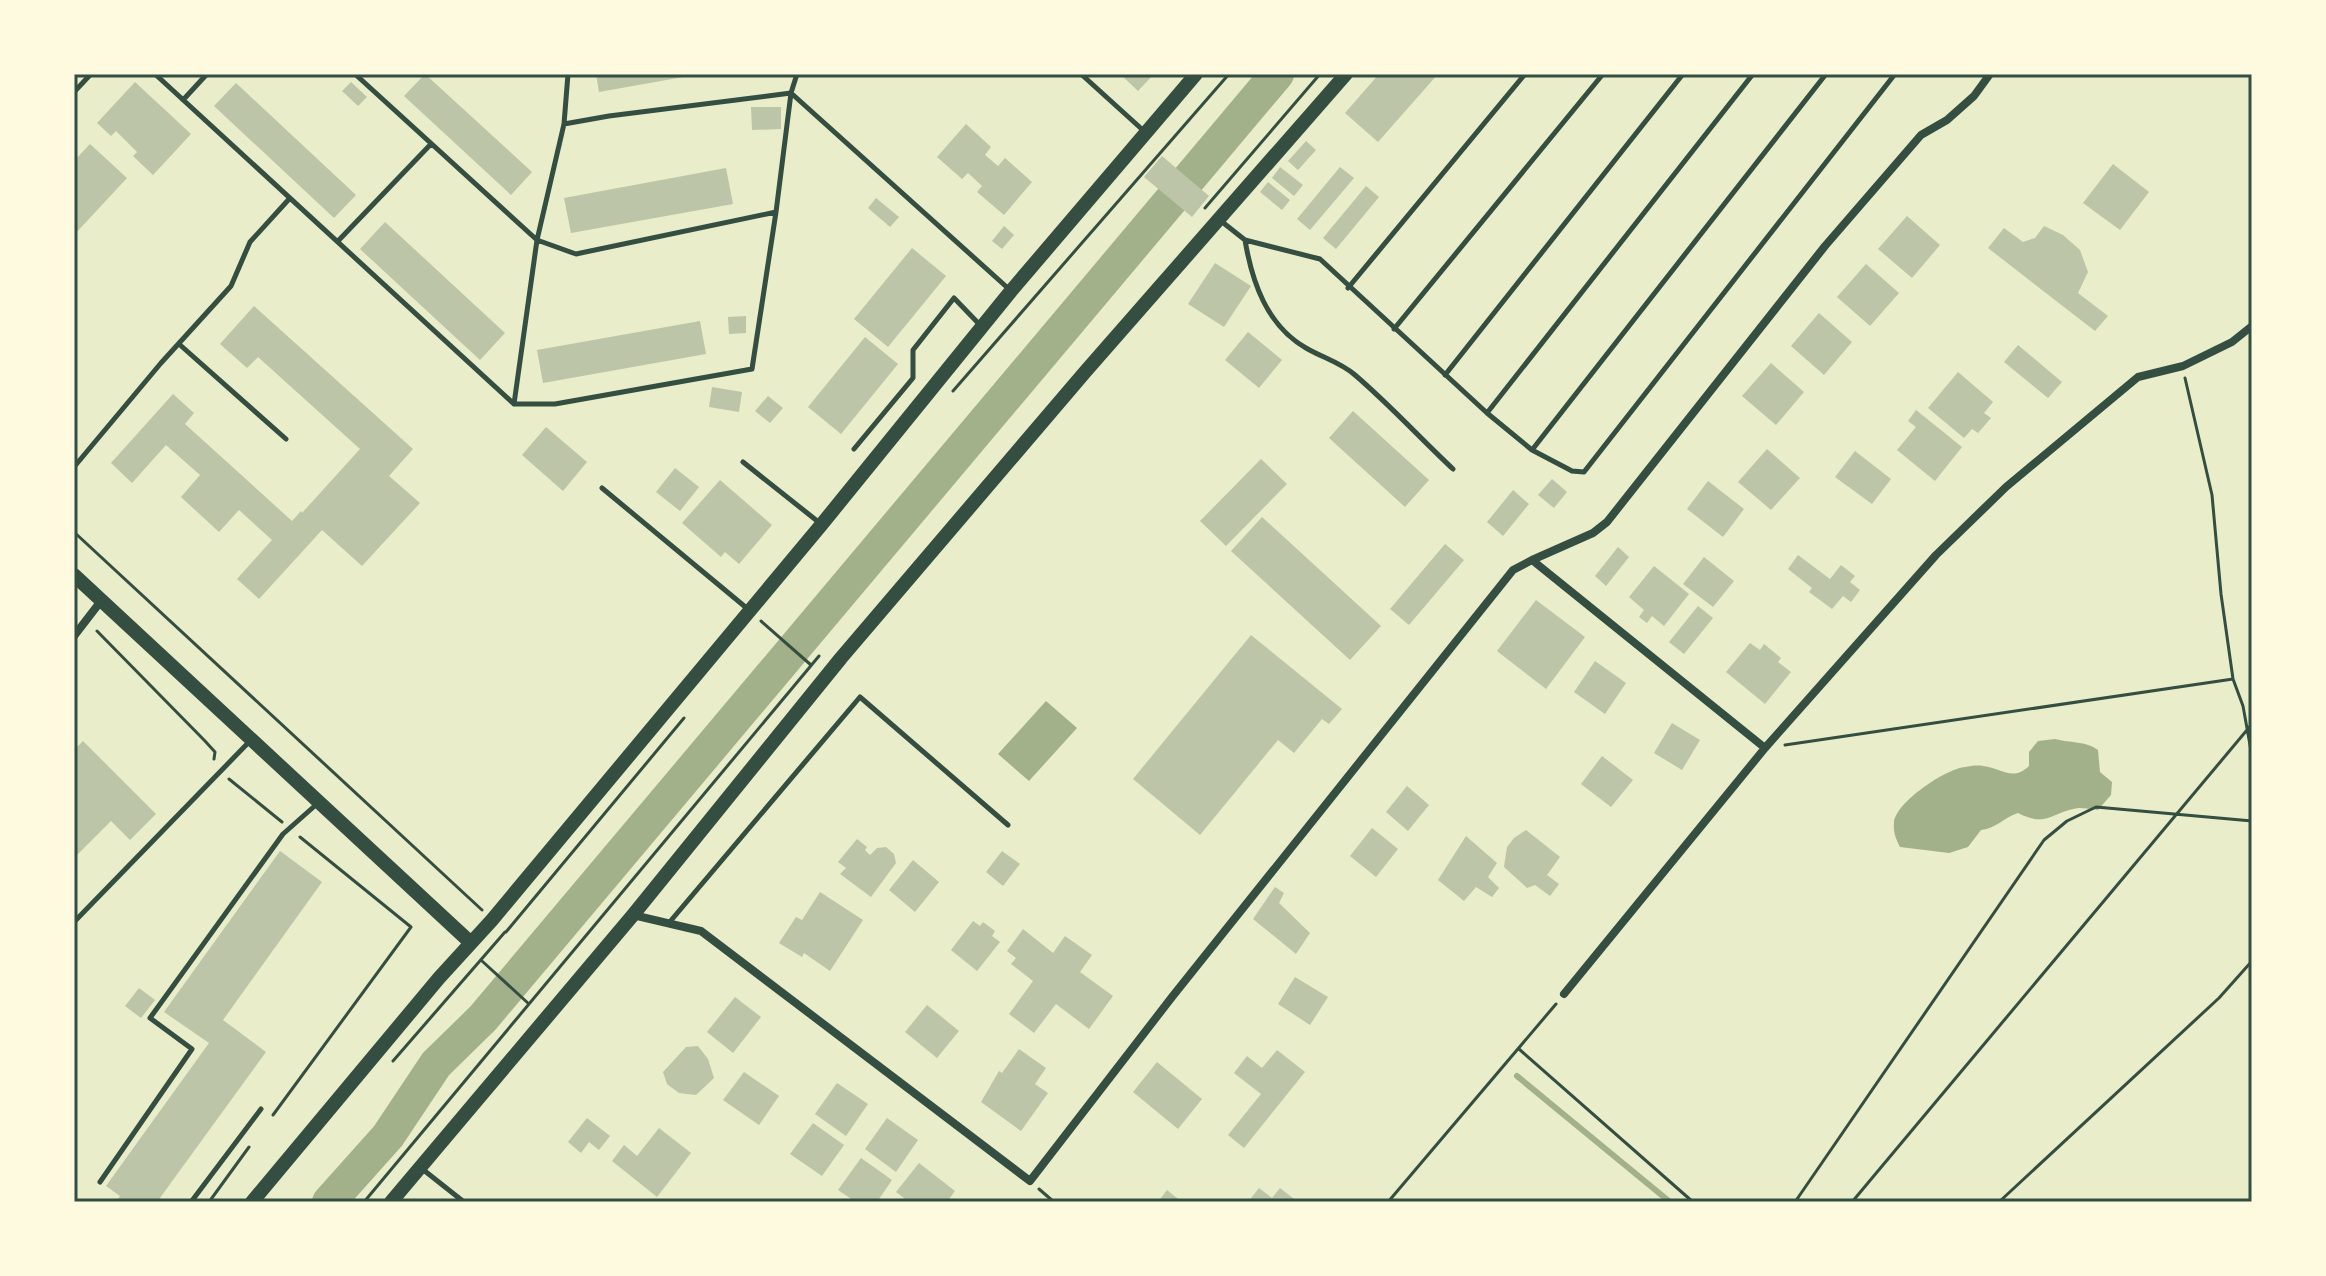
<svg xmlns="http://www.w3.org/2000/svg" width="2326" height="1276" font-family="'Nunito Sans',sans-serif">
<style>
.water{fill:#a3b18a}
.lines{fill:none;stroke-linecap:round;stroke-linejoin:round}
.stream{stroke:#a3b18a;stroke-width:6}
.river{stroke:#a3b18a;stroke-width:34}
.building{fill:#bcc5a7}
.path{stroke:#344e41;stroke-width:3}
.service{stroke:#344e41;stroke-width:5}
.minor{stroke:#344e41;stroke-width:8}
.tertiary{stroke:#344e41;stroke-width:14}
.neatline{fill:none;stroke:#344e41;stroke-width:3}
</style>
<rect width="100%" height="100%" fill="#e9edc9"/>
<path class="water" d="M1046 701 1077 728 1029 781 998 754Z
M2055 739C2070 743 2086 741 2098 750L2100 772 2112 782 2111 795 2098 810C2092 809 2085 808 2079 808 2051 812 2047 828 2018 813 2003 818 1997 828 1981 830L1968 847 1949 853 1900 847C1896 839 1893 832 1894 823 1895 803 1945 769 1965 767 1970 766 1978 765 1983 766 2002 768 2012 782 2029 766V752L2038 741Z"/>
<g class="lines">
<path class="stream" d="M1517 1076 1670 1202"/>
<path class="river" d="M329 1202 388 1136 436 1064 483 1018 1277 74"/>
</g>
<path class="building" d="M425 74 532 172 511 195 404 96Z
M596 74H689V76L599 92Z
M1120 74H1154L1138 91Z
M1379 74H1438L1378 142 1345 113Z
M135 82 191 134 153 175 133 156 137 152 116 131 111 136 97 123Z
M351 82 367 97 358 106 342 91Z
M236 83 356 195 334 218 214 106Z
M751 107H781V129L752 130Z
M966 124 991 147 985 155 998 166 1005 158 1032 182 1004 215 977 192 982 186 968 173 962 179 937 157Z
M1306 141 1316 150 1298 170 1288 161Z
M90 144 127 178 74 235V161Z
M1162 156 1209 196 1192 217 1144 177Z
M2113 164 2149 192 2120 230 2083 203Z
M1280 167 1303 185 1294 196 1272 178Z
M1340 167 1354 178 1310 230 1297 219Z
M726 168 733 204 571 233 564 198Z
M1268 182 1290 200 1282 210 1260 192Z
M1366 186 1379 197 1336 249 1323 238Z
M876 198 899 217 890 227 868 208Z
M1907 216 1940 245 1912 278 1878 249Z
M385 222 505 333 480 360 360 249Z
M1004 226 1014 235 1002 249 992 241Z
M2044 226 2063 235 2080 250 2088 272 2078 293 2108 316 2095 331 1988 248 2004 228 2023 242 2035 238Z
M912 248 946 276 888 347 854 319Z
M1215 263 1251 286 1224 327 1188 304Z
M1866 264 1899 293 1870 326 1837 297Z
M254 306 413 449 389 476 420 503 362 566 322 530 259 599 237 579 272 540 239 510 219 532 181 497 200 475 166 445 132 483 111 463 173 394 194 413 185 424 292 521 301 511 302 513 360 449 258 357 247 368 220 344Z
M1819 313 1852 342 1824 375 1791 346Z
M746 316V333L729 334 728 317Z
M700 321 706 354 543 383 537 350Z
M1248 332 1282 360 1259 388 1225 360Z
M865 337 898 364 841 434 808 407Z
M2018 345 2062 382 2048 398 2004 362Z
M1771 363 1804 392 1776 425 1742 396Z
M1958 372 1993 402 1984 413 1991 418 1978 433 1972 429 1964 438 1928 408Z
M712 387 742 392 739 412 709 407Z
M768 396 783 408 770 423 755 411Z
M1916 410 1962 447 1935 481 1897 450 1916 427 1908 421Z
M1353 411 1429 480 1405 507 1329 438Z
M546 427 587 462 563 491 522 455Z
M1767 449 1800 478 1771 510 1738 482Z
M1855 451 1891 479 1872 504 1835 477Z
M1261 459 1287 484 1226 546 1200 521Z
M675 468 699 487 680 511 656 492Z
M1552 479 1567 492 1554 508 1538 495Z
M720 480 772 525 739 564 725 552 721 557 682 523Z
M1708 481 1744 509 1723 537 1687 509Z
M1513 490 1529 504 1503 536 1487 522Z
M1262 517 1381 626 1350 660 1231 551Z
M1445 544 1464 560 1409 625 1390 609Z
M1618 547 1629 557 1606 586 1595 576Z
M1798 555 1830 579 1841 565 1855 576 1850 582 1860 590 1851 602 1843 596 1832 609 1809 592 1812 588 1788 569Z
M1704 557 1734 581 1713 607 1683 584Z
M1654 566 1689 594 1664 626 1652 616 1647 623 1639 617 1644 610 1629 597Z
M1536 600 1585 637 1546 689 1497 651Z
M1698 606 1713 618 1684 654 1669 642Z
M1251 635 1342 709 1329 724 1322 719 1294 753 1278 740 1200 835 1133 779Z
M1750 643 1760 650 1764 644 1781 658 1778 662 1791 672 1765 704 1726 672Z
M1595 661 1626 683 1605 714 1574 692Z
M1672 723 1700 740 1682 770 1654 753Z
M83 741 156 814 130 840 111 821 74 858V790L77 787 74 785V750Z
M1602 756 1633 780 1611 807 1581 784Z
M1407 786 1429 805 1408 831 1386 812Z
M1372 828 1398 849 1376 877 1350 856Z
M1526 830 1560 857 1547 875 1559 884 1550 896 1535 885 1527 888 1504 867 1507 847 1514 838Z
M1466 836 1497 863 1488 877 1499 888 1492 897 1476 887 1464 901 1438 880Z
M857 839 867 847 865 850 870 855 877 848 886 847 894 854 896 863 871 897 840 874 846 868 838 862Z
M280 851 322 882 223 1020 266 1052 157 1202H116L120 1196 106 1186 209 1043 164 1012Z
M1002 851 1020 864 1003 886 986 872Z
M913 860 939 882 915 912 889 890Z
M1275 887 1284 893 1279 903 1310 933 1296 954 1253 919Z
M820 892 863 920 830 971 804 953 802 957 779 943 796 917 802 920Z
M973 921 980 926 983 922 995 931 992 936 1000 942 977 971 951 950Z
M1023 929 1053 953 1065 936 1092 955 1080 972 1113 996 1089 1029 1056 1004 1034 1033 1009 1014 1033 981 1011 964 1016 958 1007 951Z
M1295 977 1328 997 1310 1025 1278 1004Z
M139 988 155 1000 141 1018 125 1006Z
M735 997 761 1017 733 1053 707 1032Z
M927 1005 959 1031 937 1058 905 1032Z
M698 1046 708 1059 714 1078 696 1095 679 1093 667 1084 663 1072 686 1047Z
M1019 1049 1046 1068 1035 1084 1048 1093 1021 1131 981 1102 999 1071 1002 1073Z
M1277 1050 1305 1072 1244 1148 1228 1135 1261 1094 1234 1073 1247 1056 1262 1068Z
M1157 1062 1202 1099 1178 1129 1133 1092Z
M744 1072 779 1096 759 1125 723 1100Z
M837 1083 868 1104 846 1136 815 1114Z
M587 1118 610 1136 599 1150 589 1142 581 1153 568 1142Z
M887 1118 918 1140 896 1172 865 1149Z
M813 1123 844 1145 822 1176 790 1154Z
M659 1128 691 1153 657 1197 612 1161 624 1145 637 1156Z
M861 1158 892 1180 877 1202H856L838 1190Z
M919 1163 955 1191 947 1202H909L896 1192Z
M1259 1188 1272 1198 1280 1188 1298 1202H1248Z
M1167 1190 1182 1202H1158Z"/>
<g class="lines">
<path class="path" d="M1205 208 1320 74
M2185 378 2212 495 2221 594 2233 679 2243 706 2252 756
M953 391 1229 74
M74 532 482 910
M761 621 811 665
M97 631 205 741 215 752 214 759
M1785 745 2233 679
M229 779 282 822
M506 932 684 718
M482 961 529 1004
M1519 1049 1693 1202
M393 1061 505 932
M273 1115 411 927 300 837
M1039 1189 1054 1202
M209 1202 249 1147
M364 1202 819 656
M1388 1202 1556 1004
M1795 1202 2044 840 2067 821 2096 807 2252 821
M1852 1202 2252 724
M1999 1202 2219 998 2252 961"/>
<path class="service" d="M155 74 514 404 537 240 576 254 776 212
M355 74 537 240 564 124 568 74
M797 74 791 93 1010 290
M1081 74 1145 132
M74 92 91 74
M183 100 207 74
M1221 221 1245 240 1320 259 1487 413 1532 450 1572 471 1584 472 1895 74
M1245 240C1252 282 1267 326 1306 348 1323 358 1340 362 1355 375 1389 404 1420 438 1453 469
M338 241 431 144
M1348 288 1525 74
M1394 329 1603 74
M179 344 286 439
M1445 375 1683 74
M514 404H555L752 369 776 212 791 93 609 116 564 124
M1487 413 1753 74
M854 449 913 378V350L954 298 981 326
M1532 450 1826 74
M743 462 821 524
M74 467 161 363 231 286 250 242 290 198
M602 488 749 610
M74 922 249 742
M668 924 860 697 1008 825
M421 1168 464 1202
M100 1182 192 1049 150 1018 283 834 318 803
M191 1202 261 1109"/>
<path class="minor" d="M74 636 101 601
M1765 748 1936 555 2006 487 2138 377 2183 366 2232 342 2252 326
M633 915 701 931 1030 1181 1172 997 1513 570 1532 560
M1564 994 1765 748 1532 560 1593 533 1607 522 1825 246 1921 135 1947 120 1974 96 1990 74"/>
<path class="tertiary" d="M74 575 471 943
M252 1202 439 978 492 920 822 524 1011 291 1196 74
M391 1202 633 915 841 658 1085 372 1346 74"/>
</g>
<rect width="2326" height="1276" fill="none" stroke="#fefae0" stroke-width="152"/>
<rect x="76" y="76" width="2174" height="1124" class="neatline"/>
</svg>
